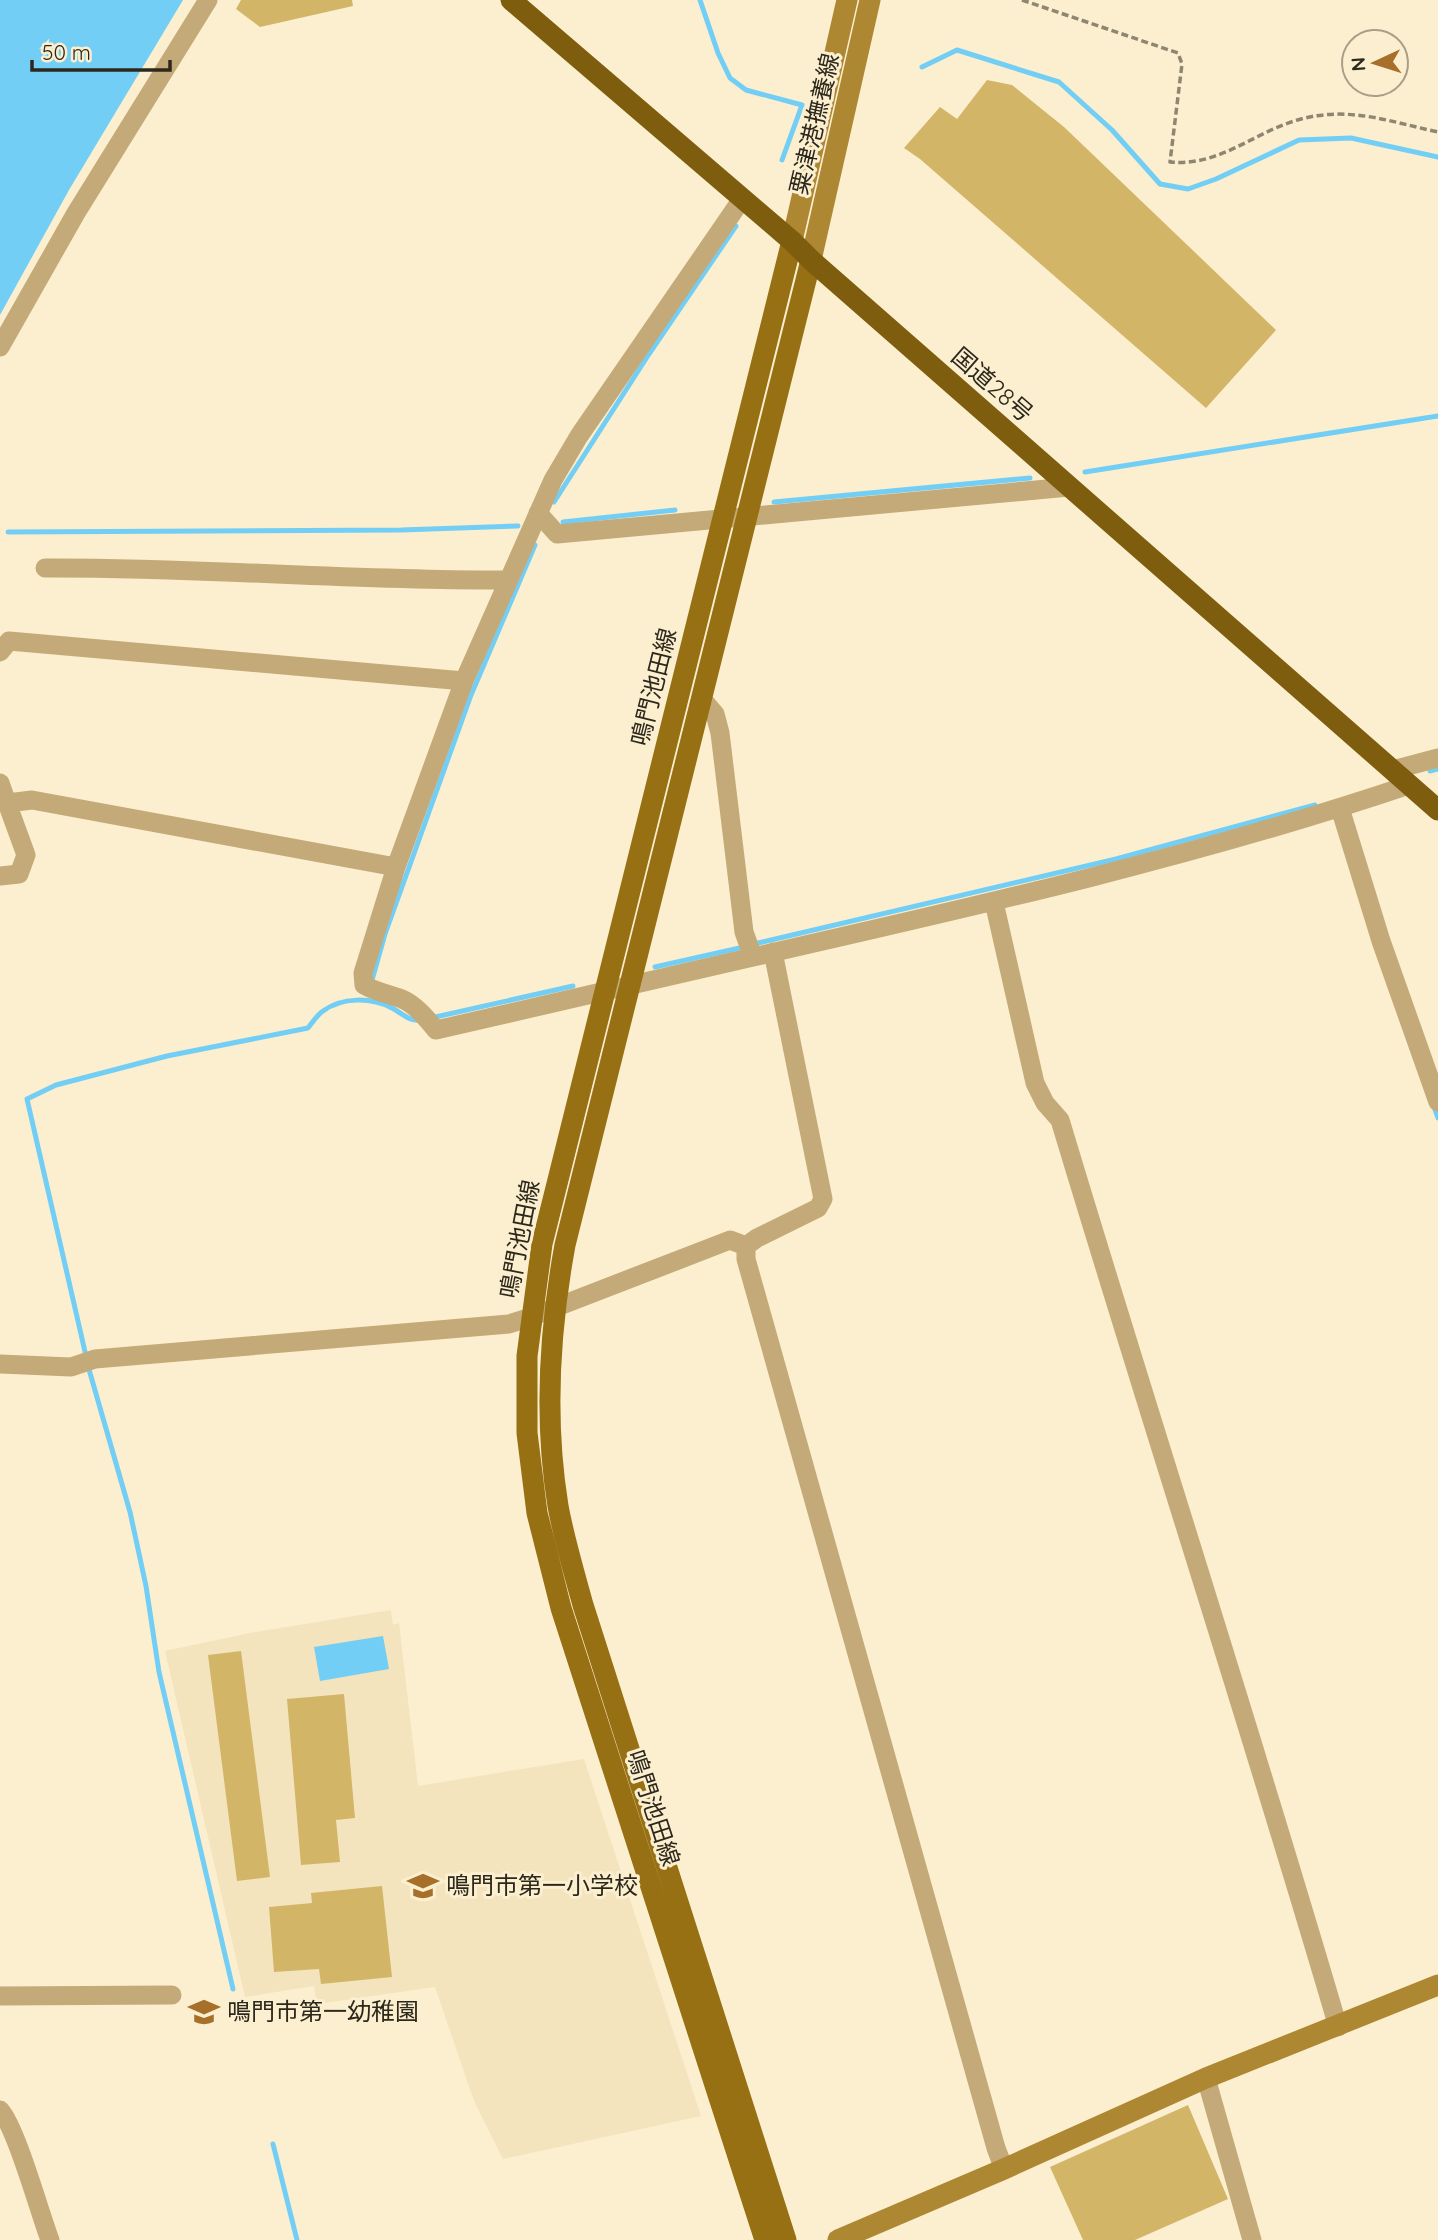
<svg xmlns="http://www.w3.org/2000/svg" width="1438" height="2240" font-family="Quicksand,'Noto Sans JP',sans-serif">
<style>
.built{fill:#f3e4bd}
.water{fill:#73cef5}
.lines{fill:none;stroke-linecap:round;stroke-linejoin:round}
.stream{stroke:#73cef5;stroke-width:5}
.building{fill:#d2b567}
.path{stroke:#8e8671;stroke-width:3.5;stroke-dasharray:7 3.5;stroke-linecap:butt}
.street{stroke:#c4aa78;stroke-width:19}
.secondary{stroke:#ae8733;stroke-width:21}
.primary{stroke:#967013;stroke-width:21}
.highway{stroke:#7e5e0e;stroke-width:21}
.labels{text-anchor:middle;stroke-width:6;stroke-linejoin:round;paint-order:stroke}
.street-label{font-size:24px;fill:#2d281c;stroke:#fbefcf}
.poi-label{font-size:24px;fill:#2d281c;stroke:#fbefcf;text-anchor:start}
</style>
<rect width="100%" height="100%" fill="#fbefcf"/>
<path class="built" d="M391 1610 393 1625 399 1623 418 1786 584 1759 701 2116 503 2159 474 2101 435 1987 317 2004 314 1986 245 1997 165 1651 250 1633Z"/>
<path class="water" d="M0 0H183L69 190 0 315Z
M383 1636 389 1669 320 1681 314 1647Z"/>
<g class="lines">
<path class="stream" d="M700 0 718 53 730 78 746 90 802 105 782 160
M922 67 957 50 1059 82 1112 130 1160 184 1188 189 1216 179 1299 140 1351 138 1438 157
M1085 472 1438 416
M554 502 649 354 736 226
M774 502 1030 478
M563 522 675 510
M8 532 401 530 518 526
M1430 771 1438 769
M754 944 1116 859 1315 805
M655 967 744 947
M372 980 385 934 471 695 535 545
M431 1018 573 986
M1433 1104 1438 1118
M86 1356 27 1099 56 1085 167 1056 308 1028C312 1023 317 1015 323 1011 342 997 371 997 392 1008 402 1013 409 1022 421 1020
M88 1366 130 1512 146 1586 159 1672 233 1989
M273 2144 297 2240"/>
</g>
<path class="building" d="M241 0H352L353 6 260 27 236 9Z
M987 80 1012 85 1064 127 1276 330 1206 408 920 159 904 148 940 107 957 119Z
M241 1651 270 1877 237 1881 208 1655Z
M344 1694 355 1818 336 1820 340 1862 301 1865 287 1699Z
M382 1886 392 1977 321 1984 319 1969 274 1972 269 1907 312 1903 311 1893Z
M1188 2105 1228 2199 1135 2240H1083L1050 2167Z"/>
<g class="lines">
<path class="path" d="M1022 0 1178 53 1182 64 1170 162C1220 167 1255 131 1301 119 1350 106 1391 122 1438 132"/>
<path class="street" d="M0 347 76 213 208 0
M538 513 557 534 1069 487
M45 568C199 567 353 581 507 580
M0 652 9 641 464 681 553 480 579 436 742 199
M464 681 396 867 363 973 364 985C376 992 389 994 402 999 416 1005 427 1019 436 1030L753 957
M702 699 715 714 720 733 744 932 753 957C973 907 1195 857 1409 785
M1393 770 1438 758
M0 783 7 803
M1340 808 1381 941 1438 1102
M0 876 19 874 26 855 7 803 32 800 396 867
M994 902 1035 1083 1045 1103 1060 1120C1151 1423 1249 1723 1338 2027
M746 1246V1259L996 2148 1004 2169
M746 1246 757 1238 818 1208 823 1199 773 952
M0 1364 71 1367 95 1359 509 1324 531 1317 730 1240 746 1246
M0 1996 172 1995
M1206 2078 1252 2240
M0 2110C16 2127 40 2214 50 2240"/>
<path class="secondary" d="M792 241 847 0
M811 260 870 0
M838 2240 1004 2169 1206 2078 1438 1985"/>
<path class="primary" d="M765 2240 561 1608 537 1513 527 1433V1356L542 1244 792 241
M786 2240 583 1605C574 1572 564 1539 558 1506 544 1419 549 1332 565 1245L811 260"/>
<path class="highway" d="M511 0 792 241 811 260 1438 810"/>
</g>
<defs>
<symbol id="school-bare" viewBox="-9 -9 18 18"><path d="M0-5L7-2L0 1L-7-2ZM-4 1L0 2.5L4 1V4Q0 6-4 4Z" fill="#a66f2a" stroke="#fbefcf" stroke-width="2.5" paint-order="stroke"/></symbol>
</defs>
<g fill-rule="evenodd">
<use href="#school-bare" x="401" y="1864" width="44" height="44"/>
<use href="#school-bare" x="182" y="1990" width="44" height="44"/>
</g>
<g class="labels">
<g class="street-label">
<text transform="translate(815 124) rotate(-77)" y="8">粟津港撫養線</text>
<text transform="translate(992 385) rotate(41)" y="8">国道28号</text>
<text transform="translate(654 687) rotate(-76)" y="8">鳴門池田線</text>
<text transform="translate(520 1239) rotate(-79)" y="8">鳴門池田線</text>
<text transform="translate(653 1808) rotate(72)" y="8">鳴門池田線</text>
</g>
<g class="poi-label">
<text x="446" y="1894">鳴門市第一小学校</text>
<text x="227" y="2020">鳴門市第一幼稚園</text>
</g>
</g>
<g transform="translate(1375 63) rotate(266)"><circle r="33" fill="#fbefcf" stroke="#a99f87" stroke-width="2"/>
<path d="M0-5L12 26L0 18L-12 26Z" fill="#a66f2a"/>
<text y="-10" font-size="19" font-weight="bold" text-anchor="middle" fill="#2d281c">N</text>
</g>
<path d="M32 60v10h138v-10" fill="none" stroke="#2d281c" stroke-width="3.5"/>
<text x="42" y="60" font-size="21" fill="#2d281c" stroke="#fbefcf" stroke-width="5" paint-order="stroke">50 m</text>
</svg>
